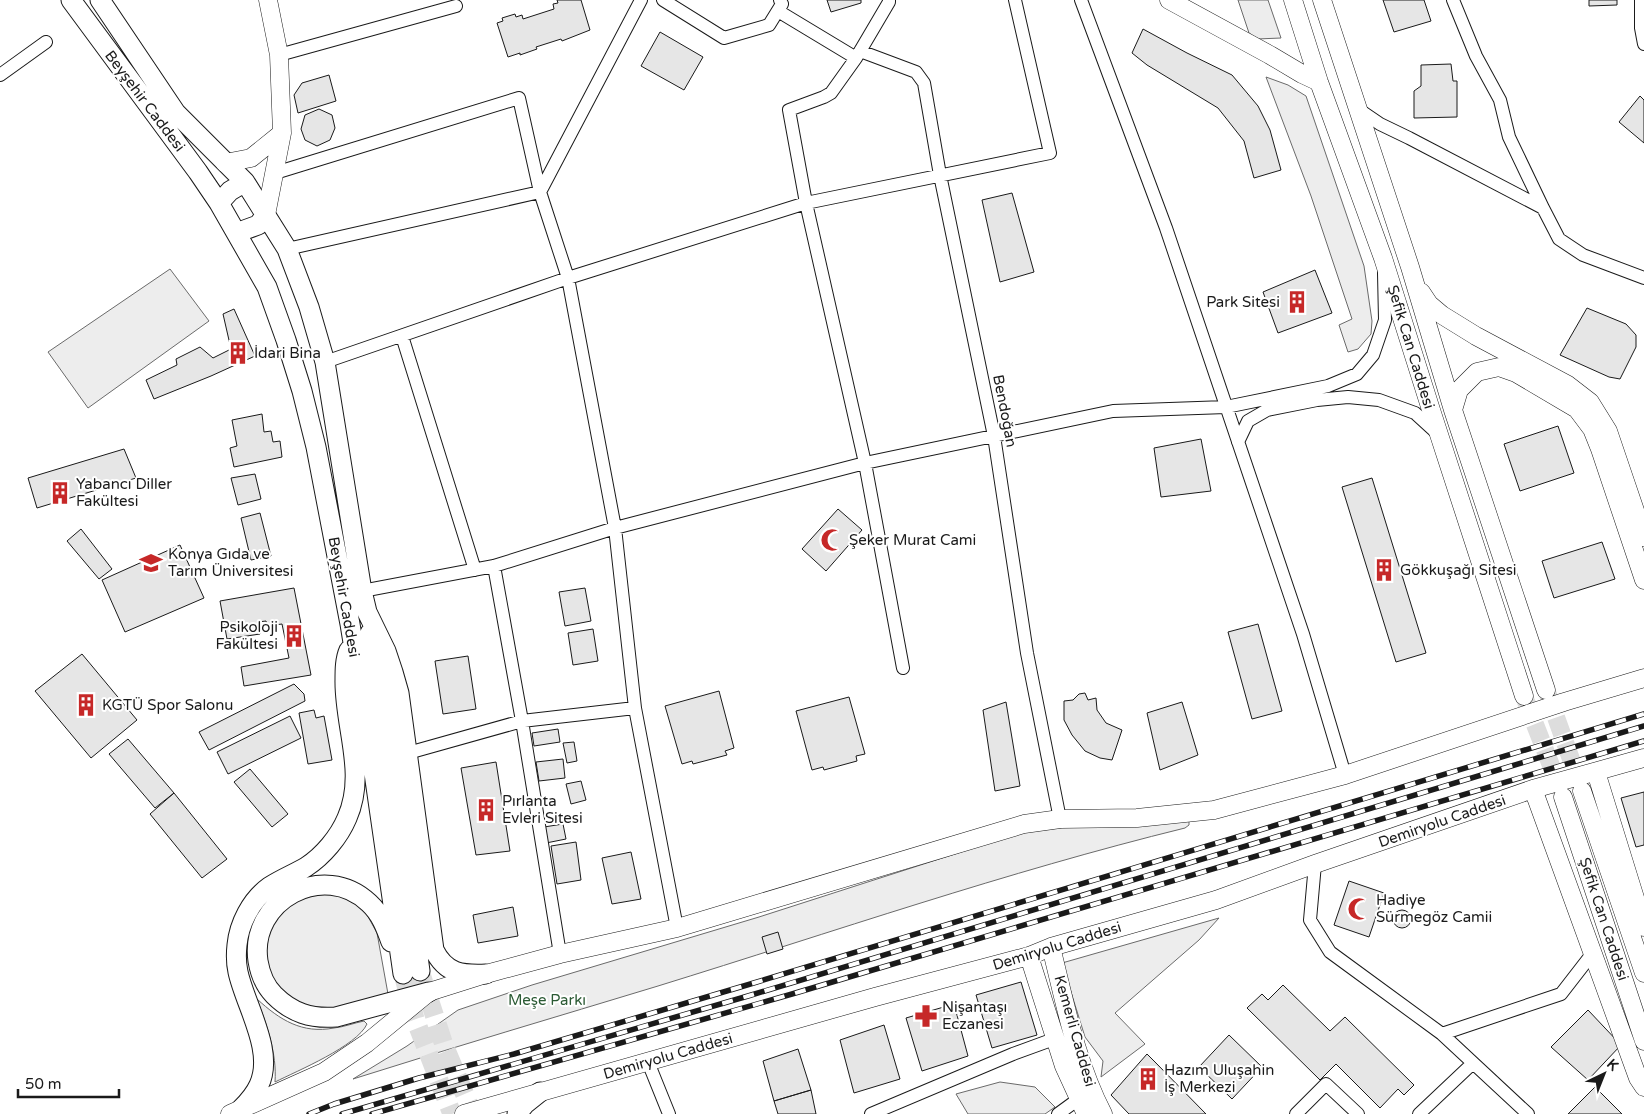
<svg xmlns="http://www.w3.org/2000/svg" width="1644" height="1114" font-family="'Varela Round',sans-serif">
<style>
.green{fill:#ededed;stroke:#6a6a6a}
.building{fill:#e6e6e6;stroke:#1a1a1a}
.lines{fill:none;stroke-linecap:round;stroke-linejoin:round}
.secondary-tunnel{stroke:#ddd;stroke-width:18;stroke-dasharray:18 9;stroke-linecap:butt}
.primary-tunnel{stroke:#ddd;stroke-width:19;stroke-dasharray:19 9;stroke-linecap:butt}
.street-casing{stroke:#1a1a1a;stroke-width:14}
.secondary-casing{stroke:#1a1a1a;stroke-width:19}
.primary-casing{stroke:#1a1a1a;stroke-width:21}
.street{stroke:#fff;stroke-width:12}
.secondary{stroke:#fff;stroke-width:18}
.primary{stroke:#fff;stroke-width:19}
.rail-casing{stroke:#1a1a1a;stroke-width:5.5}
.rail{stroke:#fff;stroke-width:4;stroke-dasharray:11;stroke-linecap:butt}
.labels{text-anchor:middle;stroke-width:4;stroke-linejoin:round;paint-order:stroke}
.street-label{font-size:15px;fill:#1a1a1a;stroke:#fff}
.poi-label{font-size:15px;fill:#1a1a1a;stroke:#fff;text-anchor:start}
.park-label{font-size:15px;fill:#2b5a34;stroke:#fff}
</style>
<rect width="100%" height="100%" fill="#fff"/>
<path class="green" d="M1238 0H1268L1281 38 1257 39 1249 33Z
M1266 77 1288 85 1306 96 1364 266 1372 321 1371 334 1358 349 1348 352 1339 325 1352 319 1311 196Z
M170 269 209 321 88 408 48 352Z
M1189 821V825L1185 828C1006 872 833 932 658 986 556 1017 454 1047 353 1079L407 1046 458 1010 532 985 759 917 1020 833 1074 826Z
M321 892 345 896 365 911 377 933 388 994 325 1012 293 1006 272 987 264 962V934L292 899Z
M1219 918 1199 940 1115 1013 1145 1044 1101 1077 1103 1061 1085 1037 1062 963Z
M257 999C280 1020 302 1034 334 1028 344 1027 354 1023 364 1021L367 1024C357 1046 297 1071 275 1082 277 1053 267 1026 257 999Z
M1000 1082 1035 1087 1055 1107 1045 1114H968L956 1094Z"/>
<path class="building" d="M557 0H581L590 30 562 41 561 39 536 47 537 49 520 55V53L508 57 497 23 503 21 502 18 515 14 516 17 522 15 523 19 554 9 553 4 558 3Z
M827 0H861V3L831 12Z
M1383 0H1424L1431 21 1394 32Z
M1589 0H1617V5L1589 6Z
M1143 29 1187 53 1232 75 1258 106 1270 130 1281 170 1254 178 1244 141 1218 108 1147 65 1132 53Z
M660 32 703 57 684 90 641 66Z
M1451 64 1453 81H1457V117L1414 118V91L1421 86V65Z
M329 75 336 101 298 113 294 95 302 83Z
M1640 96 1644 100V143L1619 122Z
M319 109 332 115 335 128 330 140 317 146 305 140 301 129 305 115Z
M1012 193 1034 272 1000 282 982 200Z
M1315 270 1332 313 1278 333 1263 292Z
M1587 308 1626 324 1636 335V347L1620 379 1609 377 1560 355Z
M234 309 255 356 211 376 154 399 146 380 177 365 176 359 200 347 213 358 231 349 223 314Z
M262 414 264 432 271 431 273 442 280 441 282 457 234 467 230 448 237 446 232 420Z
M1558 426 1574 473 1520 491 1504 444Z
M1201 439 1211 491 1161 497 1154 448Z
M124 449 136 478 37 508 28 478Z
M255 474 261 499 238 505 231 478Z
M1372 478 1426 653 1396 662 1342 487Z
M838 509 862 530 826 571 802 549Z
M260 513 271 556 251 560 241 518Z
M81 529 112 569 99 579 67 541Z
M1602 542 1615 579 1554 598 1542 561Z
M180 545 204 598 125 632 102 580Z
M294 588 311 675 244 686 241 667 289 658 282 624 267 626 266 621 258 622 260 634 227 639 220 601Z
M585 588 591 621 565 626 559 592Z
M1258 624 1282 711 1252 719 1228 632Z
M593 629 598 661 573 665 568 633Z
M82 654 137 720 91 758 35 691Z
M468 656 476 709 443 714 435 661Z
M294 684 304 694 305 701 209 750 199 732Z
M719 691 734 748 725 751 727 755 693 764 692 761 682 764 665 706Z
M1085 693 1088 700 1096 698 1097 710 1106 723 1122 730 1112 760 1100 758 1085 751 1072 735 1064 720V701L1073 700 1079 694Z
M849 697 865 754 856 756 857 761 824 770 823 767 812 770 796 711Z
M1006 702 1020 786 995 791 983 710Z
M1182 702 1198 755 1160 770 1147 713Z
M314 710 316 718 324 716 332 760 308 764 299 713Z
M290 716 301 738 228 774 217 752Z
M558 729 560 742 534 746 532 733Z
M128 739 174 793 155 808 109 754Z
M574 742 577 761 567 763 563 743Z
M563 759 565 778 539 781 536 762Z
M496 762 510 851 476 855 461 768Z
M250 769 288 814 272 827 234 782Z
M581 781 586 800 571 804 566 784Z
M1644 792V845L1636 847 1621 798Z
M174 793 227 859 202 878 150 814Z
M563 824 566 839 546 843 544 827Z
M576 842 581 880 557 884 551 846Z
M631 852 641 899 612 904 602 858Z
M1349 881 1384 893 1369 937 1334 925Z
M513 907 518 936 478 943 473 915Z
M1393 919a9 9 0 1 1 18 0a9 9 0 1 1-18 0Z
M778 932 783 949 767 954 762 937Z
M1021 982 1037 1035 992 1048 976 995Z
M1283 985 1330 1031 1345 1017 1414 1085 1404 1095 1398 1089 1380 1108 1336 1064 1320 1080 1247 1008 1262 994 1268 1000Z
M954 1004 968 1056 922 1071 906 1018Z
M1588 1010 1621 1045 1588 1080 1551 1047Z
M884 1025 900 1079 854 1093 840 1040Z
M1229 1035 1262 1067 1232 1099 1199 1067Z
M798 1049 811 1090 774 1101 763 1061Z
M1147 1054 1155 1062 1206 1114H1129L1111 1095Z
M1595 1087 1622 1114H1568Z
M811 1090 816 1114H778L774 1101Z"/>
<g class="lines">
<path class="secondary-tunnel" d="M1547 692 1582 790
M1525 699 1563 796"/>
<path class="primary-tunnel" d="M420 971 444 1045 473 1114
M403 974 415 1019 452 1114"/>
<defs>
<path id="street" d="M663 0 724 38 769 25 782 4 780 0
M889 0V2L856 58 831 93 824 97 789 110 806 203 865 463 903 668
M1081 0 1166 228 1303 634 1345 775
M1453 0 1476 56 1500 100 1509 137 1543 208
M1641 0V28L1644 44
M778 11 856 58
M860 51 916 72 924 83 940 175 994 436 1027 653 1060 819
M279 55 456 6
M0 75 46 42
M1358 109 1380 124 1409 138 1543 208 1559 239 1583 255 1644 278
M275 173 519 98 540 192 568 278 615 528 635 708 677 928
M287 249 540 192 641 0
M402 336 475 570
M325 362 568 278 806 203 1050 153 1015 0
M1238 442 1248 421 1267 410 1317 400 1348 397 1379 400 1415 413 1438 434
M494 566 522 721 560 954
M362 591 494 566 615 528 865 463 1113 411 1226 407 1328 386 1357 374 1373 355 1385 320 1384 273
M408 753 522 721 635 708
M1315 864 1310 920 1330 952 1442 1034 1561 994 1592 954
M1442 1034 1528 1114
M648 1062 669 1114
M871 1114 1013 1054 1054 1039
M1058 1114 1084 1095
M1296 1114 1326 1084 1358 1114
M1419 1114 1473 1063"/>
<path id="secondary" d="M1169 0 1270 55 1302 74 1319 82
M1293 0 1319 82 1383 258 1432 413 1524 696
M1322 0 1410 267 1453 410 1546 690
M225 163 251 158 282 133
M266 215 282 133 279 55 268 0
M1421 292 1429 304 1442 315 1476 336 1568 385 1590 402 1608 431 1644 537
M1453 410 1459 390 1477 372 1499 367 1516 373 1577 409 1592 429 1600 449 1644 580
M1596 772 1644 927
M1533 789 1638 1078 1644 1087
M1582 791 1644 973
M1563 797 1644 1041
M1051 947C1065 1003 1076 1062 1103 1114
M1029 956 1064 1066 1086 1114
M230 1114 324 1072 367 1043 429 992 486 974 560 954 677 928 1024 824 1060 819 1137 818 1214 810 1345 775 1564 702 1644 678
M464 1114 875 997 1029 956 1051 947 1216 900 1315 864 1533 789 1644 758"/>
<path id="primary" d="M71 0 198 172 219 203 267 287 286 340 302 391 316 447 350 624 372 759 403 974
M100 0 176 113 245 182 287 249 309 307 325 362 362 591 367 612 386 651 393 672 399 693 434 950C446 974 462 975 486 974
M219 203 230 191 245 182
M236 233 258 225 266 215
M370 633 391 759 420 971
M391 942C386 928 381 914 369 903 324 860 249 900 258 961 260 973 265 986 274 995 292 1013 311 1019 336 1017L429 992
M241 1109C248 1102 255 1094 259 1085 275 1051 245 1005 238 972 236 963 236 954 237 945 239 924 251 900 269 887 281 879 294 874 306 867 323 856 339 837 347 818 367 773 344 726 345 680 345 670 345 659 349 650
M517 1114 525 1104 540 1092"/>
</defs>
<use href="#street" class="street-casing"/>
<use href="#secondary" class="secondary-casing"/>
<use href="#primary" class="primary-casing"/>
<use href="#street" class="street"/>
<use href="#secondary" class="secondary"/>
<use href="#primary" class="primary"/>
<defs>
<path id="rail" d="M309 1114 334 1104 419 1078 514 1054 747 985 1644 714
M342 1114 748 996 1644 726
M372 1114 792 994 1644 741"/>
</defs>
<use href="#rail" class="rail-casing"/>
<use href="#rail" class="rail"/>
</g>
<defs>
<symbol id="building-bare" viewBox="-9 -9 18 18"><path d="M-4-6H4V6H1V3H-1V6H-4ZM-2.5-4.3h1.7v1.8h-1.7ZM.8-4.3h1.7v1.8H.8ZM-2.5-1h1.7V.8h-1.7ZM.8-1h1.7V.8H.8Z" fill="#c62828" stroke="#fff" stroke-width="2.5" paint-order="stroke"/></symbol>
<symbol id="mosque-bare" viewBox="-9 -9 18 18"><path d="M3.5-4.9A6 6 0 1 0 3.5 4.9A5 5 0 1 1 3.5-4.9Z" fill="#c62828" stroke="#fff" stroke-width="2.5" paint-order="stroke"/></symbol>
<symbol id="university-bare" viewBox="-9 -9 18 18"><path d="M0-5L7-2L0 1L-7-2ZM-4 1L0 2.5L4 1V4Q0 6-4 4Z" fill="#c62828" stroke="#fff" stroke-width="2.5" paint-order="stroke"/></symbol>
<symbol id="pharmacy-bare" viewBox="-9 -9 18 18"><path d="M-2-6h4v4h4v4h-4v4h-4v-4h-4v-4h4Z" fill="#c62828" stroke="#fff" stroke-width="2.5" paint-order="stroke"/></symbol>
</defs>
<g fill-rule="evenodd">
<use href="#building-bare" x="1281" y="286" width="32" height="32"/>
<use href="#building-bare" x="222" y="337" width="32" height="32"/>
<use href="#building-bare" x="44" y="477" width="32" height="32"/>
<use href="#mosque-bare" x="816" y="524" width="32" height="32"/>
<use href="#university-bare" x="135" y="547" width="32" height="32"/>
<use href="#building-bare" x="1368" y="554" width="32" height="32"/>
<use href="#building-bare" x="278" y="620" width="32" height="32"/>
<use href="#building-bare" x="70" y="689" width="32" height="32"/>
<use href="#building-bare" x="470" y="794" width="32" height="32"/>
<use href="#mosque-bare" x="1343" y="893" width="32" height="32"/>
<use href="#pharmacy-bare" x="910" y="1000" width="32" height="32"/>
<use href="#building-bare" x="1132" y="1063" width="32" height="32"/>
</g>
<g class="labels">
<g class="street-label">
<text transform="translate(145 101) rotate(53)" y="5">Beyşehir Caddesi</text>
<text transform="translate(1411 347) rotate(73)" y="5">Şefik Can Caddesi</text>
<text transform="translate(1005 411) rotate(79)" y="5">Bendoğan</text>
<text transform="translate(344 597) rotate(80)" y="5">Beyşehir Caddesi</text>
<text transform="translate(1442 821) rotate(-19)" y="5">Demiryolu Caddesi</text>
<text transform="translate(1604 919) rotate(72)" y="5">Şefik Can Caddesi</text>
<text transform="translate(1057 946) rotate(-17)" y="5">Demiryolu Caddesi</text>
<text transform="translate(1075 1031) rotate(74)" y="5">Kemerli Caddesi</text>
<text transform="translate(668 1056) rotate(-16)" y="5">Demiryolu Caddesi</text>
</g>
<g class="poi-label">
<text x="1280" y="307" text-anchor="end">Park Sitesi</text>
<text x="254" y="358">İdari Bina</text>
<text x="76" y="489">Yabancı Diller<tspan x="76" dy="17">Fakültesi</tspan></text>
<text x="849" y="545">Şeker Murat Cami</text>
<text x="168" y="559">Konya Gıda ve<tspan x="168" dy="17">Tarım Üniversitesi</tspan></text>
<text x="1400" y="575">Gökkuşağı Sitesi</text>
<text x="278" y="632" text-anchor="end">Psikoloji<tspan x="278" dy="17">Fakültesi</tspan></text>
<text x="102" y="710">KGTÜ Spor Salonu</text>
<text x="502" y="806">Pırlanta<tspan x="502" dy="17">Evleri Sitesi</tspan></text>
<text x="1376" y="905">Hadiye<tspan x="1376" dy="17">Sürmegöz Camii</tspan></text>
<text x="942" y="1012">Nişantaşı<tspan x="942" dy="17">Eczanesi</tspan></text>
<text x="1164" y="1075">Hazım Uluşahin<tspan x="1164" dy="17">İş Merkezi</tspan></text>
</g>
<g class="park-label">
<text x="547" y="1005">Meşe Parkı</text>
</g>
</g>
<g transform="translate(1604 1074) rotate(43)" stroke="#ffffff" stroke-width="4" paint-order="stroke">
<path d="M0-4L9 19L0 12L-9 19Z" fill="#1a1a1a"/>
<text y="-8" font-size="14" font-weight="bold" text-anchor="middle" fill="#1a1a1a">K</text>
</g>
<path d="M18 1089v8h101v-8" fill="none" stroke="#1a1a1a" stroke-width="2.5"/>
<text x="25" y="1089" font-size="15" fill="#1a1a1a" stroke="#ffffff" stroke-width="4" paint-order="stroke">50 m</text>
</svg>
